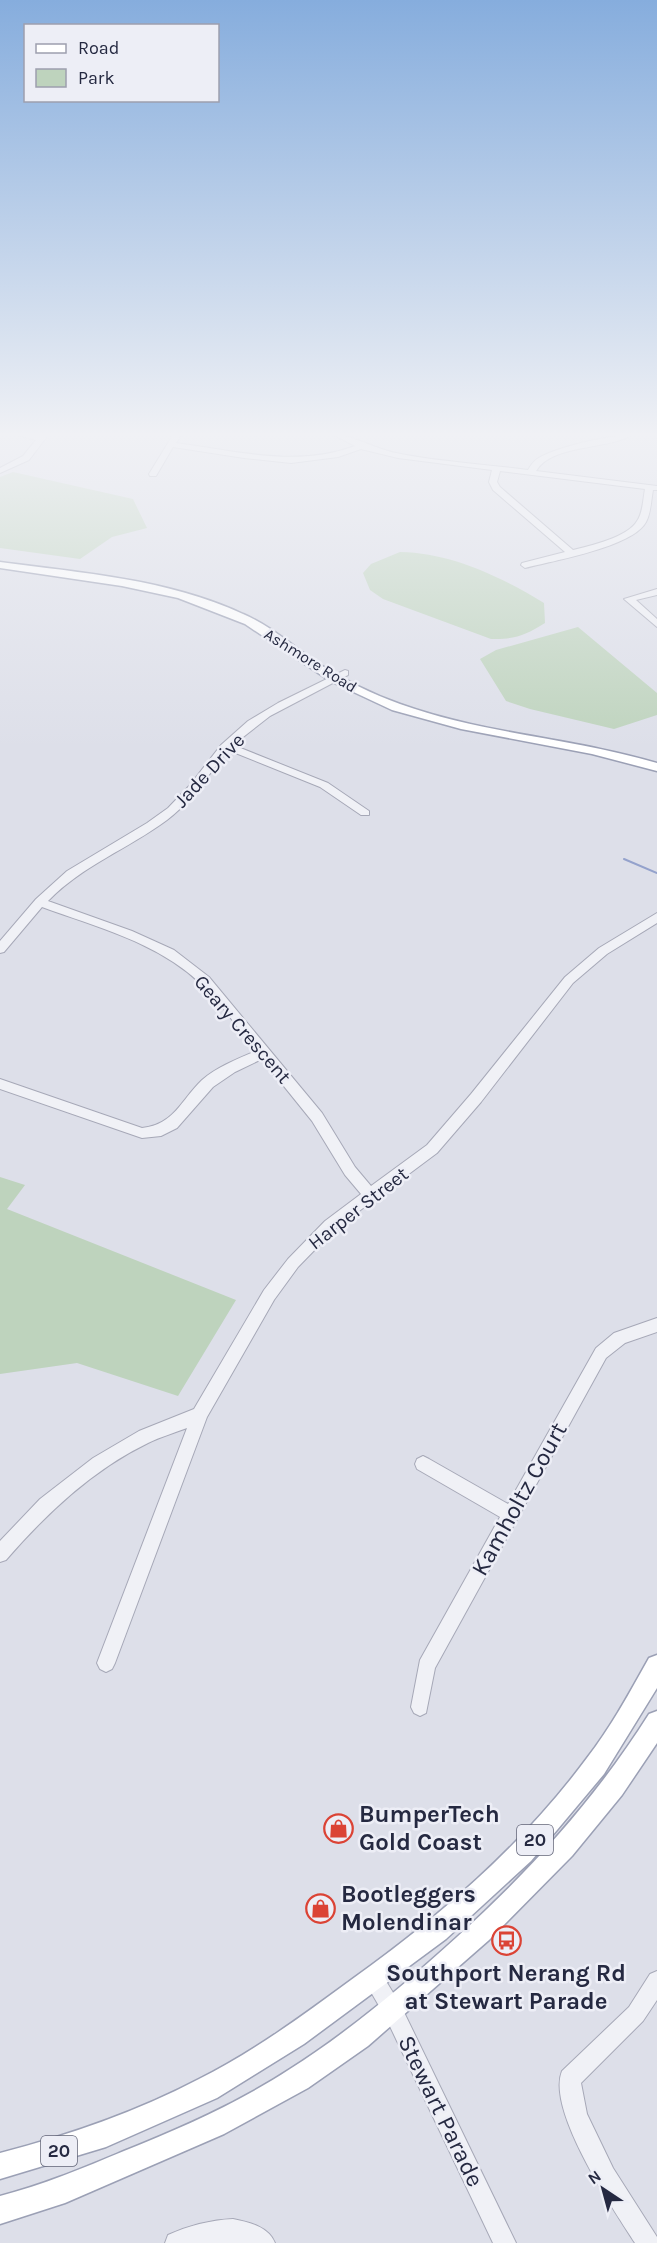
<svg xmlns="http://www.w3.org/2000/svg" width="657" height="2243" font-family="Karla,sans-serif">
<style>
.green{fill:#bed3bd}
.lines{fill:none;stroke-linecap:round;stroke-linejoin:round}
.stream{stroke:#94a2cc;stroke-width:2}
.minor-casing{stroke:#a6a8b7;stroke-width:2}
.major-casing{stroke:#9ba0b5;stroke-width:3}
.minor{fill:#f0f1f6;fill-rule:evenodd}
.major{fill:#fff;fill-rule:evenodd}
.labels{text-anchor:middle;stroke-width:5;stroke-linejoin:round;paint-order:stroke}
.far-street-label{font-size:16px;fill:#252941;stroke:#edeef6}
.shield{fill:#edeef6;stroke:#616477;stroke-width:1.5}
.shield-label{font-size:18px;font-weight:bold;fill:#252941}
.street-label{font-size:20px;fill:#252941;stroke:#edeef6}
.near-street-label{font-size:24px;fill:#252941;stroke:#edeef6}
.near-poi-label{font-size:24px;font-weight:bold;fill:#252941;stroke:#edeef6;text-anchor:start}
</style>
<rect width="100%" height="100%" fill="#dddfe9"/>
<path class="green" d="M13 472 133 499 147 528 112 537 80 559 0 548V477Z
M400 552C452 553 501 577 544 603L545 623C526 635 513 640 491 639L383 599 370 590 363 573 371 564Z
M578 627 657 693V715L614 729 530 709 506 701 480 659 496 650Z
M0 1177 25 1185 7 1209 236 1300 178 1396 77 1363 0 1374Z"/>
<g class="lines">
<path class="stream" d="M624 859 657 873"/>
<defs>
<path id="minor" d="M18 435H48L29 460 0 473V468L23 456 36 440Z
M173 435H181L176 443C237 451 296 468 355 446L334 435C353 435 375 449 396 453 439 462 485 464 528 470 531 465 533 462 537 459 556 447 609 435 632 435 607 450 552 444 536 471L657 486V490H653C651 500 651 513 646 522 633 547 552 561 525 568L521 565 522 563 565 552 493 490 489 482 492 470 398 458 361 449 338 457 291 463 244 458 173 447 156 476H150L149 474ZM500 471 645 489C643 499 643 513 637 521 628 537 590 546 573 550L500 487 497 482Z
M657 589V595L636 600 657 619V627L624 599Z
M345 670 348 671V675L270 716 233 745 328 783 369 811V815H361L320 787 228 750C208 775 192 801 167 820 128 849 83 865 48 901L132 931 174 950 209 977 322 1113 355 1167 371 1186 427 1145 471 1094 565 977 599 948 657 913V923L607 954 573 983 481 1102 437 1153 335 1229 298 1267 274 1300 207 1417 115 1663 112 1669 106 1672 100 1669 97 1663 187 1428C174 1433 160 1437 148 1443 92 1470 46 1514 6 1560L0 1562V1541L40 1499 93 1458 139 1431 194 1409 264 1290 288 1259 325 1221 361 1194 345 1175 312 1121 262 1059 235 1072 213 1087 177 1128 161 1136 142 1138 0 1089V1079L142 1128C175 1124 180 1101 202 1080 217 1067 237 1059 256 1051 238 1029 221 1002 200 983 157 942 96 927 42 907L4 952 0 953V941L36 899 67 871 147 823 168 808 190 785 221 745 248 721 278 703Z
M657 1318V1332L625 1343 606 1358 435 1668 426 1713 420 1716 414 1713 411 1707 420 1660 500 1517 417 1469 415 1464 417 1459 423 1456 429 1459 508 1504 596 1348 614 1333Z
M374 1970 381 1973 400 2004 516 2243H493L386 2018 364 1980 367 1973Z
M657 1971V2000L643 2021 581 2083 587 2114 613 2168 657 2237V2243H635C613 2209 546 2110 562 2071L629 2007 650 1974Z
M233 2219C249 2222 269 2227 275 2243H165L168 2235C188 2226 210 2220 233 2219Z"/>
<path id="major" d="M0 562C82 573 168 579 243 614 271 626 294 647 319 664 344 680 372 694 400 704 483 734 573 738 657 763V771L592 754 461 729 392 710 330 681 245 624 178 598 122 586 0 568Z
M657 1655V1688L604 1774 531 1861 446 1939 304 2044 217 2098 106 2147 0 2179V2153C69 2135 136 2112 199 2079 253 2052 302 2016 351 1980 439 1917 522 1846 587 1758 611 1727 630 1692 649 1658Z
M657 1711V1743L622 1795 572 1856 489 1940 368 2046 308 2088 224 2134 65 2203 0 2224V2196C43 2185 83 2168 124 2151 181 2128 238 2103 290 2069 350 2031 405 1984 457 1937 531 1870 596 1798 649 1714Z"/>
</defs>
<use href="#minor" class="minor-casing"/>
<use href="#major" class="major-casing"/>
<use href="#minor" class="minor"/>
<use href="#major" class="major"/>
</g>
<linearGradient id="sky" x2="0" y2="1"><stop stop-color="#86addd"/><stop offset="0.58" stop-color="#f0f1f5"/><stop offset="1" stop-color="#f0f1f5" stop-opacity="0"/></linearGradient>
<rect width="657" height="749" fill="url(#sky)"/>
<defs>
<symbol id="shop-ring" viewBox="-11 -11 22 22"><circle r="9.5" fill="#edeef6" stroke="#db4335" stroke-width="1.5"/><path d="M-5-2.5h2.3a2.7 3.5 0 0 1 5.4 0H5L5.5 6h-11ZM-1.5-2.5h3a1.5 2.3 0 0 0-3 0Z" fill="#db4335"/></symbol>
<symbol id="bus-ring" viewBox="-11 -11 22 22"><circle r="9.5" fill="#edeef6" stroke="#db4335" stroke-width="1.5"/><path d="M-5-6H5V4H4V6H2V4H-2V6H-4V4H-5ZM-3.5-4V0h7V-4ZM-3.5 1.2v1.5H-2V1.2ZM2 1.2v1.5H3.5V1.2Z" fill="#db4335"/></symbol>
</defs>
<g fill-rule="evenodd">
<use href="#shop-ring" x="322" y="1812" width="33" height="33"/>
<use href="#shop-ring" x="304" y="1892" width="33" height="33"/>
<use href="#bus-ring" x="490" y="1924" width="33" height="33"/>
</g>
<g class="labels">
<g class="far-street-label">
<text transform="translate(311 660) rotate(32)" y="6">Ashmore Road</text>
</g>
<g class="shield">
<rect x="517" y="1825" width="36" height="30" rx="4.5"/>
<rect x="41" y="2136" width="36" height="30" rx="4.5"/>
</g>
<g class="shield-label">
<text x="535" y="1846">20</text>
<text x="59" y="2157">20</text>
</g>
<g class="street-label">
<text transform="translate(209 770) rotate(-47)" y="7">Jade Drive</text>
<text transform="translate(243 1029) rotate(49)" y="7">Geary Crescent</text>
<text transform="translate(358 1208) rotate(-38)" y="7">Harper Street</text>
</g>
<g class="near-street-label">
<text transform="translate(519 1499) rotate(-61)" y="8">Kamholtz Court</text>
<text transform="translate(441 2111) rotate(64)" y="8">Stewart Parade</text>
</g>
<g class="near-poi-label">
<text x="359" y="1822">BumperTech<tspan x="359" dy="28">Gold Coast</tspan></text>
<text x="341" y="1902">Bootleggers<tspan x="341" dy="28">Molendinar</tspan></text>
<text x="506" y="1981" text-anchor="middle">Southport Nerang Rd<tspan x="506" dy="28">at Stewart Parade</tspan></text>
</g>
</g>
<rect x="24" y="24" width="195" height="78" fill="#edeef6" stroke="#9d9fae" stroke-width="1.5"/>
<rect x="36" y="44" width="30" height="9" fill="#ffffff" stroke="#9d9fae" stroke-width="1.5"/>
<text x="78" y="54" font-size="18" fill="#252941">Road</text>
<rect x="36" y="69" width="30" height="18" fill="#bed3bd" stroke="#9d9fae" stroke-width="1.5"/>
<text x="78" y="84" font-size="18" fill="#252941">Park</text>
<g transform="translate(603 2189) rotate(324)" stroke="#edeef6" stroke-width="4.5" paint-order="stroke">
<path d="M0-4.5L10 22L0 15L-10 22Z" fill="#252941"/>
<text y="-9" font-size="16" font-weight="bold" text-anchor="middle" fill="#252941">N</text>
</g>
</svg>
